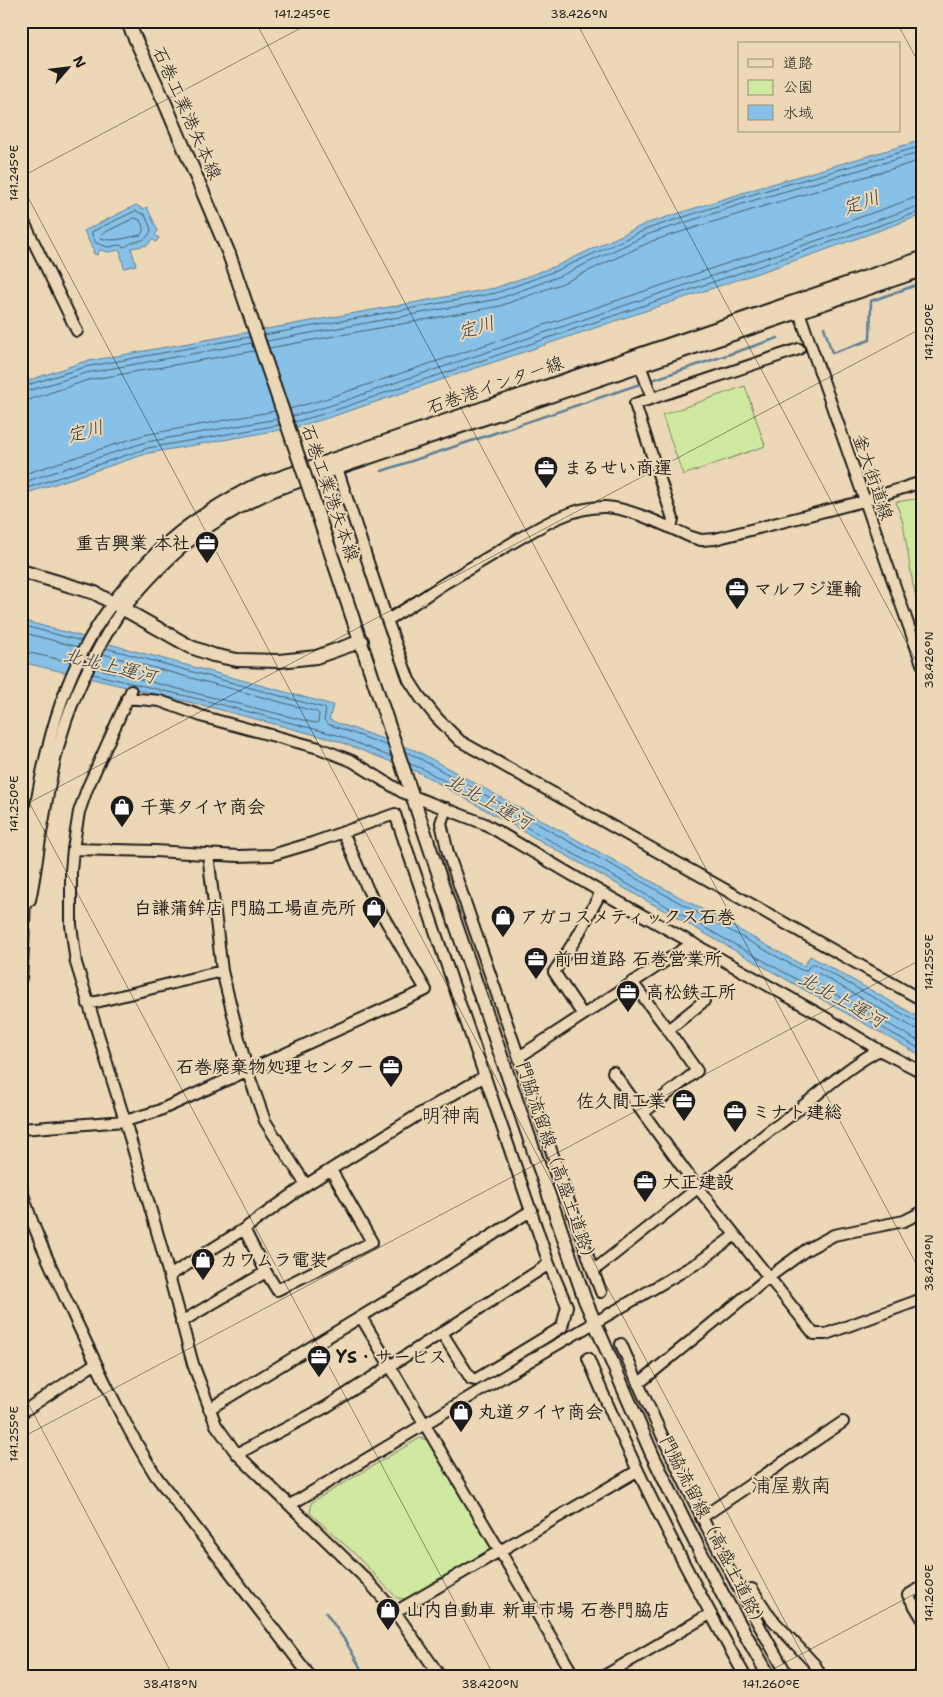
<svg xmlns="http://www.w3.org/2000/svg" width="943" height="1697" font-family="'Shantell Sans','Klee One',sans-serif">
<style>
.green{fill:#cfeaa0;stroke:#76835e}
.water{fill:#88c1e7;stroke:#5d7f96}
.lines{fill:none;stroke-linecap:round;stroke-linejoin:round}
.shore{stroke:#475e6d;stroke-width:1}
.stream{stroke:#5d7f96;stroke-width:2.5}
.minor-casing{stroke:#1c1c1c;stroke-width:14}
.major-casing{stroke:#1c1c1c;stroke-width:16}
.minor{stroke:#ecd8b6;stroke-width:10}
.major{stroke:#ecd8b6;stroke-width:12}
.major-bridge-casing{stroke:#1c1c1c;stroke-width:16;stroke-linecap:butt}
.major-bridge{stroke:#ecd8b6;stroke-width:12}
.ticks{fill:none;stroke:#1c1c1c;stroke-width:1;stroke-opacity:0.45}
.labels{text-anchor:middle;stroke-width:4;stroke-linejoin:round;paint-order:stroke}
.street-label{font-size:18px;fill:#1c1c1c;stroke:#ecd8b6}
.poi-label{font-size:18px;font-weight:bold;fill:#1c1c1c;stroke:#ecd8b6;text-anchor:start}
.water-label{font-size:19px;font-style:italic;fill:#37454f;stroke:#ecd8b6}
.quarter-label{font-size:20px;fill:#1c1c1c;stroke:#ecd8b6}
.neatline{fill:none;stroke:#1c1c1c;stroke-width:2}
.ticks-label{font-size:12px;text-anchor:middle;fill:#1c1c1c}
</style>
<rect width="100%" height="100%" fill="#ecd8b6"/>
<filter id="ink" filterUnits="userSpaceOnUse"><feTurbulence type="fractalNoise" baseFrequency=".02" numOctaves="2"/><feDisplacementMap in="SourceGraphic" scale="10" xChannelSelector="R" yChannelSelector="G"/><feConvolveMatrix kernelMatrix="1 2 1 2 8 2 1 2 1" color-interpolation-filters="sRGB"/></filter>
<g filter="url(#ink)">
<path class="green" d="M745 386 765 446 683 475 662 415Z
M922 498V617L913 585 903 523 896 502Z
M420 1438 430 1441 490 1544 489 1551 406 1599 397 1598 354 1553 310 1513 312 1502Z"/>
<path class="water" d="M922 140V215L814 254 331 417 297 427 149 453 21 495V383L83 362 495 288 556 266 645 224 755 189Z
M136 205 143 209 147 207 158 231 155 235 159 238 156 242 152 239 148 245 131 248 136 265 124 268 120 250 108 252 100 250 97 255 93 253 94 248H92L84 231Z
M21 620 333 705 329 720 417 751 804 966 810 956 922 1019V1056L420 773 335 740 206 706 21 662Z"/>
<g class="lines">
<path class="shore" d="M136 211 145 215 151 229C147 245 135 238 125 247L119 245 108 247 96 243 92 235V232Z
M135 218 140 220 144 229 141 235C128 237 113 243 101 238L102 234Z
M264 335 496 293 558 270 647 229 757 193 922 146
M267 341 498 299 560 276 649 234 758 199 922 152
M269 348 500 306 563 283 652 241 761 207 922 160
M21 387 85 367 250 337
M21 393 86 373 252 343
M21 401 29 400 88 380 254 351
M290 409 325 399 808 236 914 198 922 197
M292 416C342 405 389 383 437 369L922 205
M294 422C344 410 390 389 439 375L922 211
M21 475 144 435 275 411
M21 483 146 442 277 419
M21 490 148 448 279 425
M21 625 81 641
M21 632 78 647
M106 648 324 708 326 710 324 720 328 724 388 746
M21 651 71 662
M95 668 315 723 318 722 319 714 317 712 103 654
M93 674 207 701 337 735 391 757
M406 752 415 756 801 970 806 971 811 964H814L917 1022 922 1023
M410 764 423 769 922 1050
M922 1029 914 1028 816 972 809 977 810 980 922 1043"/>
<path class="stream" d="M824 327 832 353 870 340 871 301 922 283
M649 381 778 338
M382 471 643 383
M326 1613 346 1642 365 1676"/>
<defs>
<path id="minor" d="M21 216 77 331
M797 306 922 664
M640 365 652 398
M337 468 387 620 409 680 420 697 437 718 460 741 922 1000
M671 528 673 519 635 404 799 349
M387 620C407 609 425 596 445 583 465 571 486 559 507 546 536 529 571 506 605 507 631 508 668 527 691 537L701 540 715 539 856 503 922 482
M131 691 87 789 79 812 73 849 71 871V925L76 963 125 1121 160 1242 193 1364 216 1425 237 1454 366 1579 395 1612 440 1676
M127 698 160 701 204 717 319 748 352 761 402 792 485 824 601 892 821 1015 879 1050 922 1072
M446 808 441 823 448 853 593 1271 601 1292
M73 849 155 851 238 856 272 855 312 843 395 814 549 1264 567 1306 562 1327 475 1380 471 1379 442 1333
M208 854 222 971 247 1070 265 1121 306 1185
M30 900C36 873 38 845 44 817 49 785 56 751 66 721 79 684 101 640 123 608
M21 978C24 944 24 910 26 876 27 854 31 833 35 811 47 737 67 664 113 603
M632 982 668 1030 704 1001
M88 1004 222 971
M583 1015 554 972 577 937 601 892
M519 1057 693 943
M613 1072 643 1113 697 1071 668 1030
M643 1113 697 1187 814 1334H826L922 1299
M21 1129 125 1121 158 1111 426 990 368 890 343 832
M21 1187C34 1234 56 1277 76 1321 101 1374 125 1427 156 1476L310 1676
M244 1229 266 1272
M593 1271 772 1129C809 1104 840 1071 879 1050
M169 1276 244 1229 306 1185 421 1113 485 1076
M361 1317 574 1676
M181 1322 266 1272 277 1290 372 1242 331 1170
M621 1344C670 1458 725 1568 788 1676
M588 1358C633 1468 687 1573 745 1676
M638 1384 769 1277 806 1250 834 1235 904 1221 922 1212
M209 1409 410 1287 532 1210
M21 1413 96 1363
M237 1454 326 1407 549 1264
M290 1505 551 1348 699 1262 735 1235
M701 1518 843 1422
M922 1587 908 1595 922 1618
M742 1595 752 1589 771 1618 815 1665 821 1676
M395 1612 637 1471
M604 1676 710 1614
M918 1676 922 1674"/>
<path id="major" d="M127 21 165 103 229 254
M311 494 445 893 585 1300 652 1454 687 1526 724 1597 769 1676
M21 571 95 593 191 647 213 655 237 660 280 661 316 657 362 641
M113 603C131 581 149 559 170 541 194 520 222 503 250 488L922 258
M123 608C170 551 210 517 278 488L922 270"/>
</defs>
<use href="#minor" class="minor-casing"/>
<use href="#major" class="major-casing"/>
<use href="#minor" class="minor"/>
<use href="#major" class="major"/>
<defs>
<path id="major-bridge" d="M229 254 311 494"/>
</defs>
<use href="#major-bridge" class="major-bridge-casing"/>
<use href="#major-bridge" class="major-bridge"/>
</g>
</g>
<path class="ticks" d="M255 21 922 1275M576 21 922 672M896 21 922 69M21 177 314 21M21 184 814 1676M21 787 494 1676M21 807 922 328M21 1390 173 1676M21 1438 922 959M760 1676 922 1590"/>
<defs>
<symbol id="office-pin" viewBox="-11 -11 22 30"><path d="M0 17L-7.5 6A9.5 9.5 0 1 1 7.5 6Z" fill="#1c1c1c" stroke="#ecd8b6"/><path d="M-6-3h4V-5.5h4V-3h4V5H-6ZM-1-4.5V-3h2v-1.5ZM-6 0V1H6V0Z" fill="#fff"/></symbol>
<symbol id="shop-pin" viewBox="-11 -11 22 30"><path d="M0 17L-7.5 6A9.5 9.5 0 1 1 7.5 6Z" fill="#1c1c1c" stroke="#ecd8b6"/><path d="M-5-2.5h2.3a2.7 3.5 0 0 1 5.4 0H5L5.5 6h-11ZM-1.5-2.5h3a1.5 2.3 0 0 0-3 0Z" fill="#fff"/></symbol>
</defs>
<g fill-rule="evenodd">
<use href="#office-pin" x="532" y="454" width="28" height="38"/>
<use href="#office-pin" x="193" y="529" width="28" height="38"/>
<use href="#office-pin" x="723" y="575" width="28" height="38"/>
<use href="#shop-pin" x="108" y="793" width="28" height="38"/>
<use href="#shop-pin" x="360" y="894" width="28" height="38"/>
<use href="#shop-pin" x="489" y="903" width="28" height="38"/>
<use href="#office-pin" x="522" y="945" width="28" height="38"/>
<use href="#office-pin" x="614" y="978" width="28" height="38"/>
<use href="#office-pin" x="377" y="1053" width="28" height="38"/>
<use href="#office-pin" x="670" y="1087" width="28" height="38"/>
<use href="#office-pin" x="721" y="1098" width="28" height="38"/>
<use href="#office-pin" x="631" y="1168" width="28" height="38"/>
<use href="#shop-pin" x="189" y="1246" width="28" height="38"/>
<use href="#office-pin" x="305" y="1343" width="28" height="38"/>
<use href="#shop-pin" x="447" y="1398" width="28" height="38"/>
<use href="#shop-pin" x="374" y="1596" width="28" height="38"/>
</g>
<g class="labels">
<g class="street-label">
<text transform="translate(187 113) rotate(66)" y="6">石巻工業港矢本線</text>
<text transform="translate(495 385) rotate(-19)" y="6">石巻港インター線</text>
<text transform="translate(873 477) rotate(71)" y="6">釜大街道線</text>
<text transform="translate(330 493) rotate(71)" y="6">石巻工業港矢本線</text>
<text transform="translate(557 1164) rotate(71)" y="6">門脇流留線（高盛土道路）</text>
<text transform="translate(714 1533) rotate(63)" y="6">門脇流留線（高盛土道路）</text>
</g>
<g class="poi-label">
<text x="564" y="474">まるせい商運</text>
<text x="190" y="549" text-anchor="end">重吉興業 本社</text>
<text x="754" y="595">マルフジ運輸</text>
<text x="140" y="813">千葉タイヤ商会</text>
<text x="356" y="914" text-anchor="end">白謙蒲鉾店 門脇工場直売所</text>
<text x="520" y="923">アガコスメティックス石巻</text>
<text x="554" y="965">前田道路 石巻営業所</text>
<text x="646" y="998">高松鉄工所</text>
<text x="374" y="1073" text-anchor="end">石巻廃棄物処理センター</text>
<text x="666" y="1107" text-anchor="end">佐久間工業</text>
<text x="752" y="1118">ミナト建総</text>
<text x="662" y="1188">大正建設</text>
<text x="220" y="1266">カワムラ電装</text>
<text x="336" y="1363">YS・サービス</text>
<text x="478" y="1418">丸道タイヤ商会</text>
<text x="406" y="1616">山内自動車 新車市場 石巻門脇店</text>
</g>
<g class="water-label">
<text transform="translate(861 202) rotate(-19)" y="7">定川</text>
<text transform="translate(476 327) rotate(-17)" y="7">定川</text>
<text transform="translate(85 431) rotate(-15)" y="7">定川</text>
<text transform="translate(110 665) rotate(14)" y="7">北北上運河</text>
<text transform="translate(489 801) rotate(29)" y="7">北北上運河</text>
<text transform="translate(842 999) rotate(29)" y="7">北北上運河</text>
</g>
<g class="quarter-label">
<text x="451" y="1122">明神南</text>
<text x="791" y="1492">浦屋敷南</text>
</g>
</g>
<rect width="943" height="1697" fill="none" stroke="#ecd8b6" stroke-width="55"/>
<rect x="738" y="42" width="162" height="90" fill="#ecd8b6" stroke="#998d78"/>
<rect x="748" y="59" width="25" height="8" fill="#ecd8b6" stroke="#998d78"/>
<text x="783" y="68" font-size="15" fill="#1c1c1c">道路</text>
<rect x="748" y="80" width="25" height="15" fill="#cfeaa0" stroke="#998d78"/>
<text x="783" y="92" font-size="15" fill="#1c1c1c">公園</text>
<rect x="748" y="105" width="25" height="15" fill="#88c1e7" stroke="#998d78"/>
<text x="783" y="118" font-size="15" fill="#1c1c1c">水域</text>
<g transform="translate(68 68) rotate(62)" stroke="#ecd8b6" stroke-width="4" paint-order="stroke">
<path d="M0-4L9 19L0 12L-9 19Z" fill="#1c1c1c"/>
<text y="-8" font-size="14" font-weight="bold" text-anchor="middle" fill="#1c1c1c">N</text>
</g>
<rect x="28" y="28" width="888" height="1642" class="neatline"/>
<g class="ticks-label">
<text x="302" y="18">141.245°E</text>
<text x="579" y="18">38.426°N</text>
<text transform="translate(14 173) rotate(-90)" y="4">141.245°E</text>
<text transform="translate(929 332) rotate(-90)" y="4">141.250°E</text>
<text transform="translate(929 660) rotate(-90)" y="4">38.426°N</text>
<text transform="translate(14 804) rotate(-90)" y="4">141.250°E</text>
<text transform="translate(929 962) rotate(-90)" y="4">141.255°E</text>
<text transform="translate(929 1263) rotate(-90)" y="4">38.424°N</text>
<text transform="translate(14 1434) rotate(-90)" y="4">141.255°E</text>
<text transform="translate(929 1593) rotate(-90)" y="4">141.260°E</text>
<text x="170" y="1688">38.418°N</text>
<text x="490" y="1688">38.420°N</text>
<text x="771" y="1688">141.260°E</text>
</g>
</svg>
